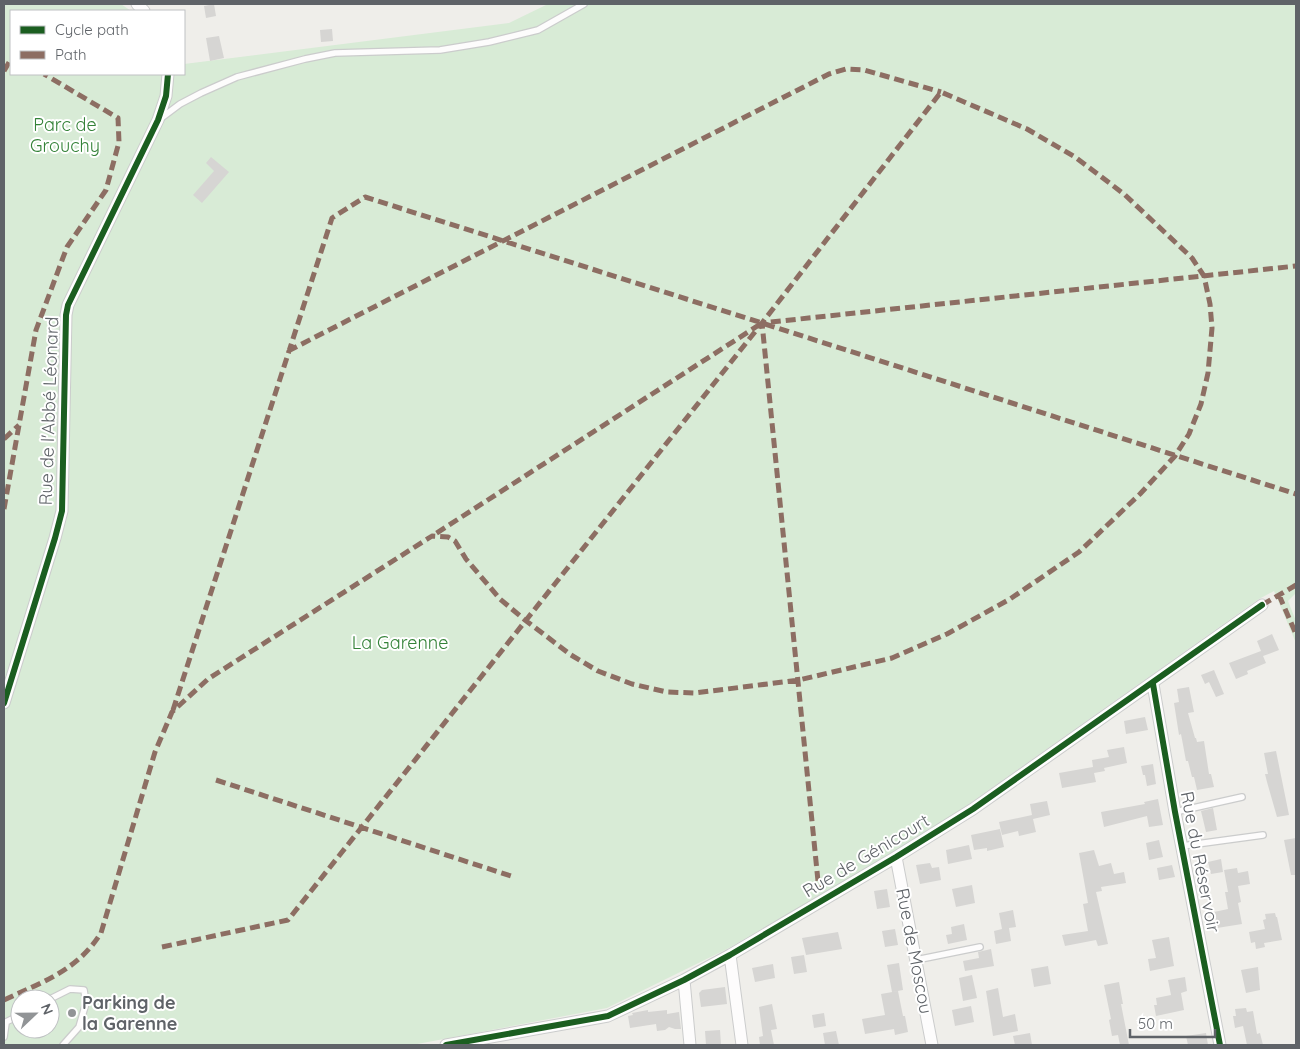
<svg xmlns="http://www.w3.org/2000/svg" width="1300" height="1049" font-family="Quicksand,sans-serif">
<style>
.green{fill:#d8ebd6;fill-rule:evenodd}
.building{fill:#d6d5d3}
.lines{fill:none;stroke-linecap:round;stroke-linejoin:round}
.service-casing{stroke:#cbcccc;stroke-width:8}
.minor-casing{stroke:#cbcccc;stroke-width:13}
.service{stroke:#fdfcfc;stroke-width:5.5}
.minor{stroke:#fdfcfc;stroke-width:11}
.quiet{stroke:#8d6e63;stroke-width:5;stroke-dasharray:10 5;stroke-linecap:butt}
.cycleway-casing{stroke:#fff;stroke-width:9}
.cycleway{stroke:#1b5e20;stroke-width:6}
.poi-dot{fill:#919496;stroke:#fff;stroke-width:2}
.labels{text-anchor:middle;stroke-width:4;stroke-linejoin:round;paint-order:stroke}
.park-label{font-size:18px;fill:#348238;stroke:#fff}
.street-label{font-size:18px;fill:#5f6368;stroke:#fff}
.poi-label{font-size:18px;font-weight:bold;fill:#5f6368;stroke:#fff;text-anchor:start}
</style>
<rect width="100%" height="100%" fill="#efeeea"/>
<path class="green" d="M4 4H121L131 11H11V74H184V64L509 23 548 4H1296V593L1288 601 1296 621V643L1274 591 1259 599 952 816 894 853 729 948 607 1008 412 1045H4ZM20 999H50V1029H20Z"/>
<path class="building" d="M214 4 216 16 206 18 204 6Z
M332 29 333 41 321 42 320 30Z
M219 36 224 58 210 61 206 38Z
M211 157 229 172 202 203 193 195 214 171 206 163Z
M1272 634 1279 650 1263 656 1266 663 1247 671 1248 674 1236 679 1229 663 1261 651 1257 641Z
M1214 670 1224 694 1216 697 1209 682 1205 684 1201 675Z
M1189 687 1194 712 1188 713 1195 738H1196L1197 742 1204 741 1209 774H1211L1214 787 1197 790 1194 777H1192L1188 761H1186L1181 734 1179 735 1174 703 1179 702 1177 689Z
M1145 717 1148 730 1126 734 1124 721Z
M1124 747 1127 763 1104 768 1105 771 1094 773 1096 782 1062 788 1059 773 1093 767 1092 760 1109 757 1107 750Z
M1276 751 1289 815 1277 817 1267 782 1265 774H1268L1264 753Z
M1153 764 1156 784 1147 786 1145 775H1143L1141 766Z
M1158 799 1163 825 1149 827 1147 816 1104 827 1101 812 1145 804 1144 802Z
M1047 801 1050 815 1033 819 1036 832 1019 836 1018 831 1002 835 999 822 1032 815 1030 804Z
M1213 808 1217 830 1206 832 1201 811Z
M1000 829 1004 847 987 851V848L974 850 971 835Z
M1296 838V875H1291L1284 840Z
M1159 840 1163 857 1149 860 1146 843Z
M969 845 972 859 948 864 946 850Z
M1094 850 1099 866 1111 863 1114 874 1124 872 1126 883 1101 887 1102 891 1096 892 1108 944 1098 946 1096 940 1065 946 1062 935 1088 931 1083 904 1088 903 1079 853Z
M1221 859 1223 872 1211 874 1208 862Z
M930 863 932 868 939 867 941 880 920 884 916 865Z
M1172 865 1175 877 1159 880 1157 868Z
M1237 868 1238 873 1248 871 1250 884 1238 886 1241 902 1238 903 1242 924 1217 928 1214 912 1228 909 1225 892H1228L1224 870Z
M972 885 975 903 956 907 952 889Z
M887 889 890 907 877 909 874 891Z
M1013 910 1016 927 1009 928 1011 941 996 944 994 931 1002 929 999 913Z
M1275 913 1276 917H1277L1282 940 1264 943 1265 947 1256 949 1255 942 1251 943 1249 932 1265 929 1263 920 1266 919 1265 914Z
M964 924 967 940 948 944 946 935 952 934 951 927Z
M895 929 898 945 885 947 882 931Z
M838 932 842 949 806 955 802 938Z
M1169 937 1174 966 1150 971 1148 959 1156 958 1152 940Z
M991 949 994 966 965 971 963 961 979 958 978 952Z
M804 955 807 972 794 974 791 957Z
M899 963 903 990 892 992 887 965Z
M773 964 775 978 755 982 752 968Z
M1048 966 1051 984 1034 987 1031 969Z
M1258 967 1260 990 1246 993 1241 970Z
M972 975 977 998 963 1001 959 978Z
M1185 977 1187 991 1181 993 1184 1010 1156 1016 1154 1005H1157L1156 998 1171 995 1168 980Z
M1119 982 1123 1004H1121L1129 1045H1120L1118 1035 1112 1036 1109 1020 1111 1019 1104 985Z
M725 987 727 1004 701 1007 699 993 702 990Z
M998 988 1003 1017 1015 1014 1018 1031 993 1036 986 991Z
M898 991 903 1016H905L908 1032 895 1035 894 1029 865 1034 862 1019 885 1015 881 994Z
M772 1004 777 1029 771 1030 774 1045H760L759 1037 763 1036 759 1007Z
M971 1006 974 1022 955 1026 952 1010Z
M1246 1008 1247 1012 1253 1011 1257 1034 1260 1033 1263 1045H1247L1243 1026 1235 1028 1233 1016H1236L1235 1009Z
M648 1010V1012L667 1010V1014L679 1012 681 1029H675L669 1027 665 1030 657 1031 656 1024 630 1028 628 1016 633 1015 632 1013Z
M824 1013 826 1026 814 1028 812 1015Z
M720 1030 721 1045H706L705 1031Z
M836 1031 839 1045H825L823 1033Z
M1030 1033 1032 1045H1015L1013 1036Z
M1206 1033 1208 1045H1188L1186 1036Z"/>
<g class="lines">
<defs>
<path id="service" d="M160 119 180 104 201 93 237 77 305 59 335 53 440 50 489 42 538 30 584 4
M1175 812 1242 797
M1182 846 1263 835
M916 960 980 947
M50 999 70 989 84 990 86 1003 79 1027 63 1045
M4 1023 20 1015
M4 1037 6 1023"/>
<path id="minor" d="M137 4 144 11
M1153 684 1175 812 1220 1045
M4 703 55 538 62 511 66 315 68 305 158 120 166 96 168 74
M896 857 932 1045
M730 955 742 1045
M684 980 690 1045
M446 1045 608 1016 684 980 730 955 896 857 973 809 1262 605"/>
</defs>
<use href="#service" class="service-casing"/>
<use href="#minor" class="minor-casing"/>
<use href="#service" class="service"/>
<use href="#minor" class="minor"/>
<path class="quiet" d="M4 71 11 59
M765 324 1296 494
M288 351 829 74 846 69 864 70 941 92
M4 439 19 425
M4 509 36 330 67 247 106 190 119 142 118 118 44 74
M1279 595 1296 634
M1262 605 1296 585
M173 710 332 218 365 197 762 323 432 536
M216 780 511 876
M162 947 288 920 762 323 1296 266
M4 1000C42 982 77 971 101 933L155 752 172 712 208 679 432 536 448 537 455 541 466 559 500 599 525 620 571 655 598 671 632 684 667 692 695 693 799 680 892 658 947 634 1010 599 1079 552 1140 494 1175 456 1189 434 1201 404 1208 373 1212 328 1210 304 1204 276 1192 258 1124 194 1075 157 1027 129 941 92 762 323 819 891"/>
<defs>
<path id="cycleway" d="M1153 684 1175 812 1220 1045
M4 703 55 538 62 511 66 315 68 305 158 120 166 96 168 74
M446 1045 608 1016 684 980 730 955 896 857 973 809 1262 605"/>
</defs>
<use href="#cycleway" class="cycleway-casing"/>
<use href="#cycleway" class="cycleway"/>
</g>
<circle class="poi-dot" cx="72" cy="1013" r="5"/>
<g class="labels">
<g class="park-label">
<text x="65" y="131">Parc de<tspan x="65" dy="21">Grouchy</tspan></text>
<text x="400" y="649">La Garenne</text>
</g>
<g class="street-label">
<text transform="translate(49 411) rotate(-88)" y="6">Rue de l'Abbé Léonard</text>
<text transform="translate(866 856) rotate(-31)" y="6">Rue de Génicourt</text>
<text transform="translate(1200 862) rotate(79)" y="6">Rue du Réservoir</text>
<text transform="translate(914 951) rotate(79)" y="6">Rue de Moscou</text>
</g>
<g class="poi-label">
<text x="82" y="1009">Parking de<tspan x="82" dy="21">la Garenne</tspan></text>
</g>
</g>
<rect width="1300" height="1049" fill="none" stroke="#5f6368" stroke-width="10"/>
<rect x="10" y="10" width="175" height="65" fill="#ffffff" stroke="#bfc1c3"/>
<rect x="20" y="26" width="25" height="8" fill="#1b5e20" stroke="#bfc1c3"/>
<text x="55" y="35" font-size="15" fill="#5f6368">Cycle path</text>
<rect x="20" y="51" width="25" height="8" fill="#8d6e63" stroke="#bfc1c3"/>
<text x="55" y="60" font-size="15" fill="#5f6368">Path</text>
<g transform="translate(35 1014) rotate(68)"><circle r="24" fill="#ffffff" stroke="#bfc1c3"/>
<path d="M0-4L9 19L0 12L-9 19Z" fill="#919496"/>
<text y="-8" font-size="14" font-weight="bold" text-anchor="middle" fill="#5f6368">N</text>
</g>
<path d="M1130 1029v8h85v-8" fill="none" stroke="#5f6368" stroke-width="2.5"/>
<text x="1138" y="1029" font-size="15" fill="#5f6368" stroke="#ffffff" stroke-width="4" paint-order="stroke">50 m</text>
</svg>
